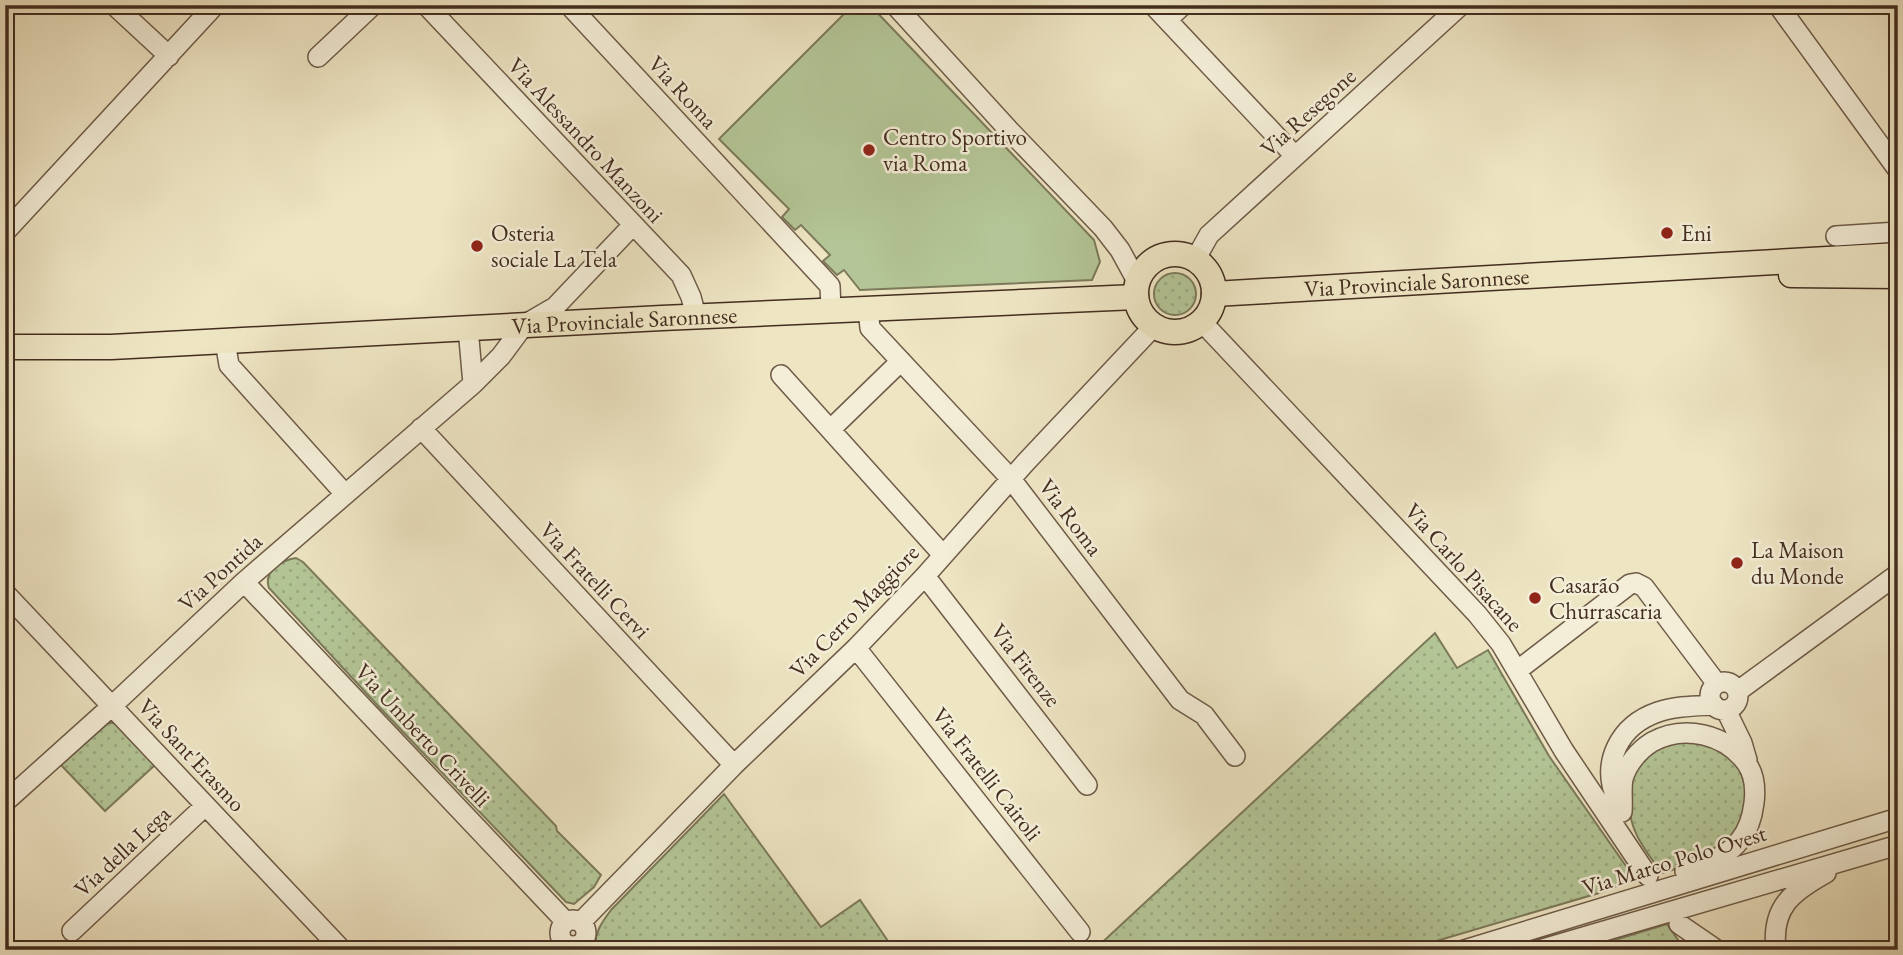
<svg xmlns="http://www.w3.org/2000/svg" width="1903" height="955" font-family="'EB Garamond',serif">
<style>
.grass{fill:url(#grass-dots);stroke:#7c7a5b;stroke-width:2}
.green{fill:#b4c697;stroke:#7c7a5b;stroke-width:2}
.lines{fill:none;stroke-linecap:round;stroke-linejoin:round}
.minor-casing{stroke:#6e5b48;stroke-width:22}
.major-casing{stroke:#432d1f;stroke-width:27}
.minor{stroke:#f4eed8;stroke-width:19}
.major{stroke:#eee5c3;stroke-width:24}
.poi-dot{fill:#8f2418;stroke:#f4eed8;stroke-width:2.5}
.labels{text-anchor:middle;stroke-width:5;stroke-linejoin:round;paint-order:stroke}
.street-label{font-size:23px;fill:#432d1f;stroke:#f4eed8}
.poi-label{font-size:23px;fill:#432d1f;stroke:#f4eed8;text-anchor:start}
</style>
<defs>
<pattern id="grass-dots" width="8" height="8" patternUnits="userSpaceOnUse" patternTransform="scale(1.75)"><rect width="8" height="8" fill="#b4c697"/><path d="M2 2h.1M6 6h.1" fill="none" stroke="#9caa82" stroke-width="1.8" stroke-linecap="round"/></pattern>
</defs>
<rect width="100%" height="100%" fill="#eee5c3"/>
<filter id="stains"><feTurbulence type="fractalNoise" baseFrequency=".00286" numOctaves="4"/><feColorMatrix values="0 0 0 0 .2 0 0 0 0 .09 0 0 0 0 .02 0 0 0 .5 -.17"/></filter>
<radialGradient id="worn" r=".72"><stop offset=".6" stop-color="#630" stop-opacity="0"/><stop offset="1" stop-color="#630" stop-opacity=".3"/></radialGradient>
<path class="grass" d="M1154 294a21 21 0 1 1 42 0a21 21 0 1 1-42 0Z
M296 558 303 562 556 826 557 831 601 875 594 887 574 904 566 902 380 708 269 588C263 571 282 560 296 558Z
M1435 633 1457 668 1488 650 1549 756 1635 879 1599 893 1406 950H1094Z
M108 723H115L155 765 105 811 61 765Z
M1689 740C1697 742 1708 743 1715 746 1752 764 1753 812 1730 840 1719 853 1678 869 1662 873 1653 860 1641 847 1635 831 1623 803 1629 759 1662 745 1670 742 1680 741 1689 740Z
M724 794 821 927 860 900 894 950H758L752 942 740 950H596C593 934 602 922 611 910Z
M1667 924 1685 950H1582Z"/>
<path class="green" d="M853 5H870L1094 240 1100 262 1092 280 860 290 844 270 837 275 823 261 830 255 801 225 795 230 782 217 789 209 719 139Z"/>
<g class="lines">
<defs>
<path id="minor" d="M114 5 169 56
M426 5 681 275 691 297 696 316
M569 5 830 286 831 311
M895 5 1008 129 1103 228 1120 250 1138 283
M1153 5 1295 156
M1778 5 1898 170
M1167 20 1183 5
M318 57 373 5
M5 232 215 5
M1836 236 1898 232
M1195 260 1209 235 1461 5
M868 309 870 328 1011 479 1180 700 1204 715 1235 756
M1202 322 1477 614 1501 644 1564 751 1648 876
M468 328 473 384
M225 341 229 365 345 494
M781 375 943 555
M421 428 734 765
M831 429 901 361
M925 576 1087 785
M244 582 566 922
M5 593 342 950
M856 648 1080 932
M1518 670 1630 584 1636 583 1644 587 1717 684
M1710 696a14 14 0 1 1 28 0a14 14 0 1 1-28 0Z
M1738 691 1898 574
M1726 710 1742 743 1747 760
M1617 800C1600 762 1620 725 1658 712 1676 706 1695 706 1714 705
M5 802 113 705 244 582 473 384 501 356 524 325 555 307 632 226
M1622 812C1623 801 1621 789 1623 779 1627 764 1639 750 1652 742 1684 724 1726 734 1747 764 1761 784 1754 823 1740 840 1728 857 1703 864 1685 871
M560 933a13 13 0 1 1 26 0a13 13 0 1 1-26 0Z
M581 922 734 765 856 648 925 576 1026 462 1154 326
M1679 924 1717 950
M72 931 205 806
M1464 950 1898 818
M1539 950 1898 845
M1776 950C1771 907 1792 892 1826 873"/>
<g id="major">
<circle cx="1175" cy="293" r="39"/>
<path d="M1791 275 1898 276"/>
<path id="s1" d="M1214 294C1442 281 1670 267 1898 255"/>
<path id="s2" d="M5 347H111L662 318 1136 297"/>
</g>
</defs>
<use href="#minor" class="minor-casing"/>
<use href="#major" class="major-casing"/>
<use href="#minor" class="minor"/>
<use href="#major" class="major"/>
</g>
<g class="poi-dot">
<circle cx="869" cy="150" r="7"/>
<circle cx="1667" cy="233" r="7"/>
<circle cx="477" cy="246" r="7"/>
<circle cx="1737" cy="563" r="7"/>
<circle cx="1535" cy="598" r="7"/>
</g>
<g class="labels">
<g class="street-label">
<text transform="translate(683 92) rotate(47)" y="8">Via Roma</text>
<text transform="translate(1308 112) rotate(-42)" y="8">Via Resegone</text>
<text transform="translate(586 140) rotate(47)" y="8">Via Alessandro Manzoni</text>
<text dy="8" stroke="none"><textPath href="#s1" startOffset="203">Via Provinciale Saronnese</textPath></text>
<text dy="8" stroke="none"><textPath href="#s2" startOffset="620">Via Provinciale Saronnese</textPath></text>
<text transform="translate(1071 517) rotate(53)" y="8">Via Roma</text>
<text transform="translate(1464 567) rotate(48)" y="8">Via Carlo Pisacane</text>
<text transform="translate(220 572) rotate(-42)" y="8">Via Pontida</text>
<text transform="translate(595 580) rotate(47)" y="8">Via Fratelli Cervi</text>
<text transform="translate(854 611) rotate(-46)" y="8">Via Cerro Maggiore</text>
<text transform="translate(1026 665) rotate(52)" y="8">Via Firenze</text>
<text transform="translate(423 735) rotate(47)" y="8">Via Umberto Crivelli</text>
<text transform="translate(192 755) rotate(47)" y="8">Via Sant'Erasmo</text>
<text transform="translate(987 774) rotate(52)" y="8">Via Fratelli Cairoli</text>
<text transform="translate(122 851) rotate(-43)" y="8">Via della Lega</text>
<text transform="translate(1674 860) rotate(-17)" y="8">Via Marco Polo Ovest</text>
</g>
<g class="poi-label">
<text x="883" y="145">Centro Sportivo<tspan x="883" dy="26">via Roma</tspan></text>
<text x="491" y="241">Osteria<tspan x="491" dy="26">sociale La Tela</tspan></text>
<text x="1681" y="241">Eni</text>
<text x="1751" y="558">La Maison<tspan x="1751" dy="26">du Monde</tspan></text>
<text x="1549" y="593">Casarão<tspan x="1549" dy="26">Churrascaria</tspan></text>
</g>
</g>
<rect width="1903" height="955" fill="none" stroke="#eee5c3" stroke-width="28"/>
<rect x="7" y="7" width="1889" height="941" fill="none" stroke="#432d1f" stroke-width="3.5"/>
<rect x="14" y="14" width="1875" height="927" fill="none" stroke="#432d1f" stroke-width="2"/>
<rect width="100%" height="100%" filter="url(#stains)"/>
<rect width="100%" height="100%" fill="url(#worn)"/>
</svg>
